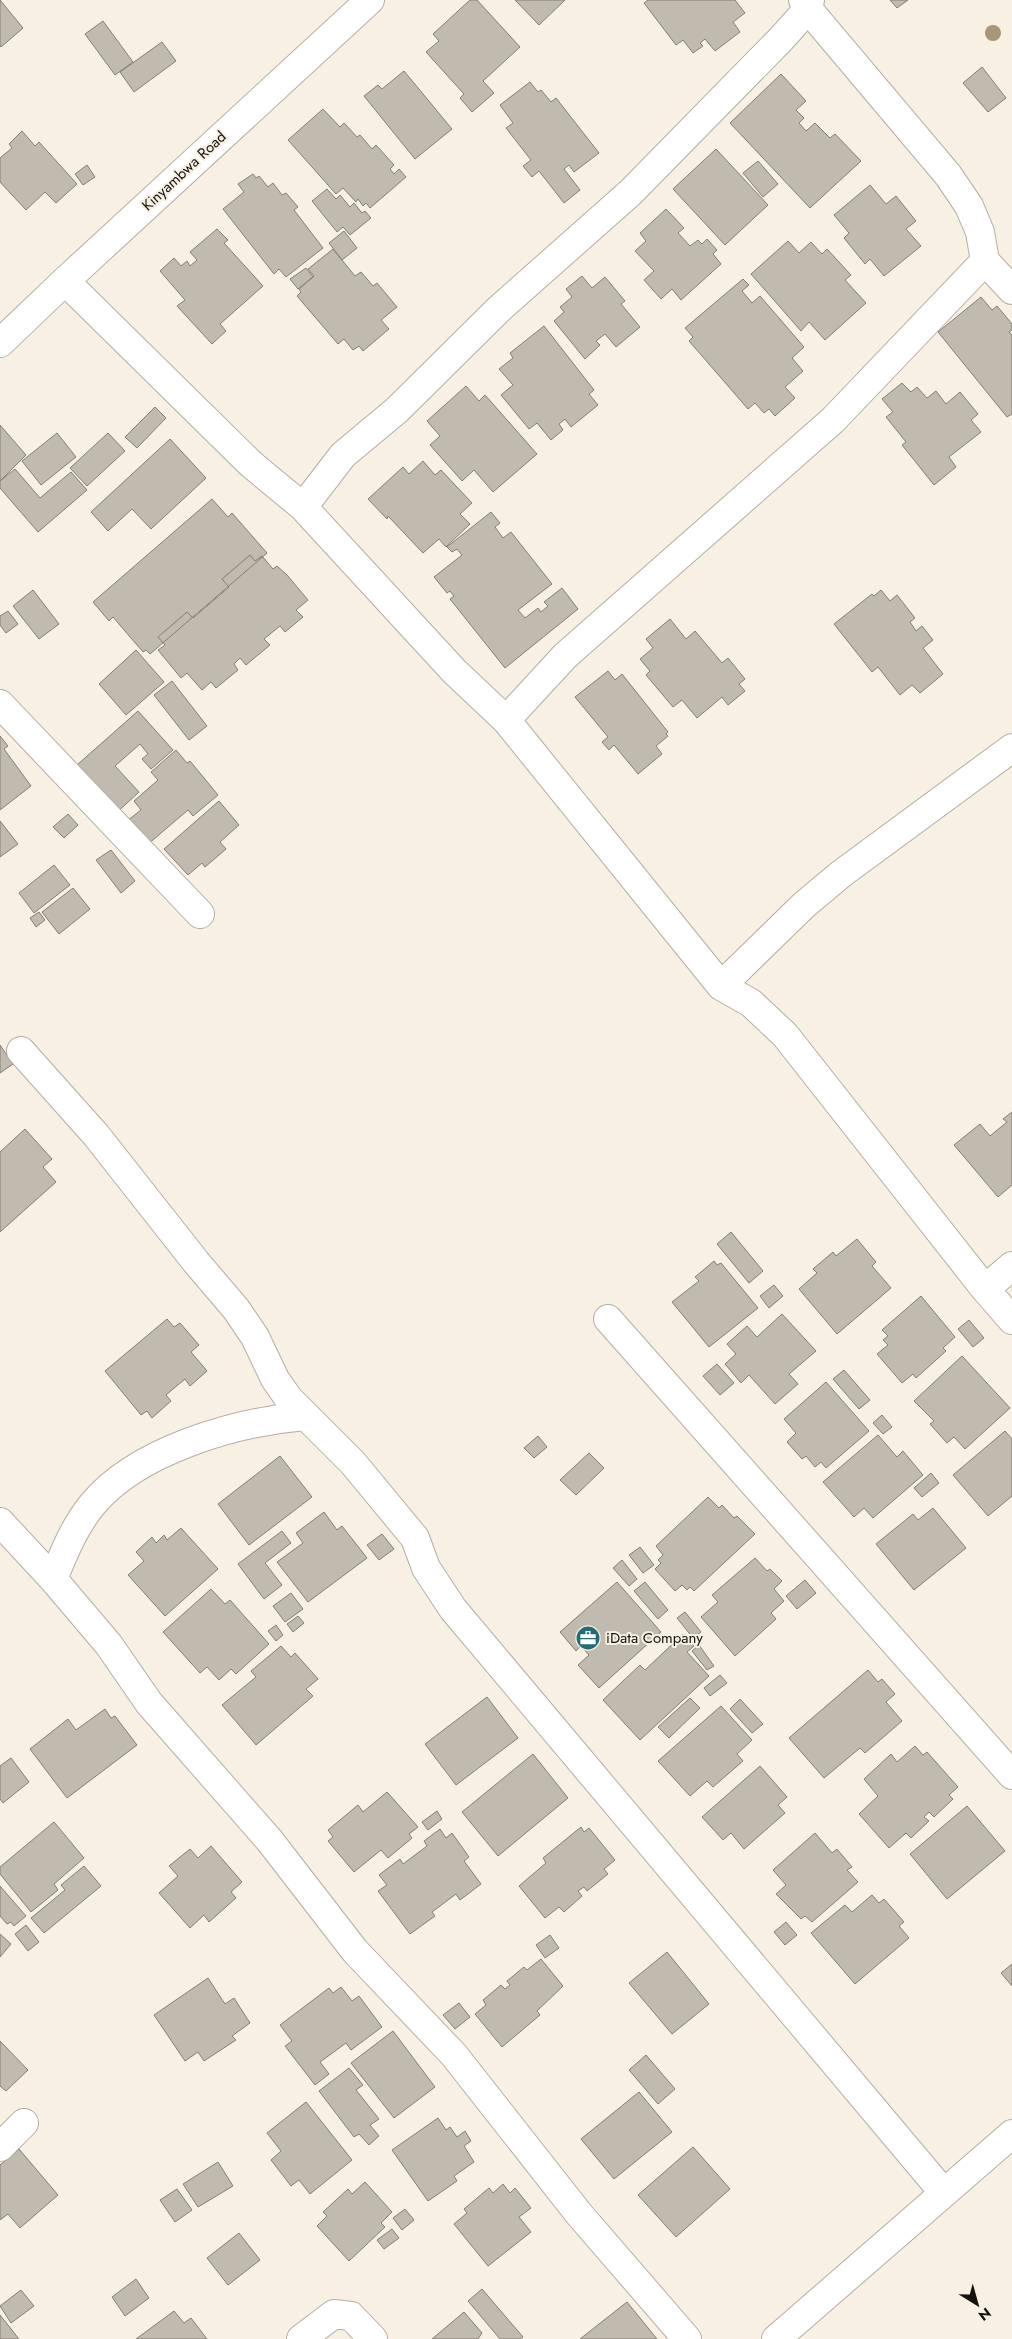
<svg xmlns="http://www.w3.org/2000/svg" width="1012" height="2339" font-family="Jost,sans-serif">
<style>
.building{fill:#c1baae;stroke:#857e73}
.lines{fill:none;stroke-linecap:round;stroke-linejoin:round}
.minor-casing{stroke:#b4ada1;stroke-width:30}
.minor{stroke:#fff;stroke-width:28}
.tree{fill:#a79776}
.labels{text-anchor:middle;stroke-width:4;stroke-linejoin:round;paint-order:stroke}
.street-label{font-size:15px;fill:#15120e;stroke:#f7f0e3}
.poi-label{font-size:15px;fill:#15120e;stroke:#f7f0e3;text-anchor:start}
</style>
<rect width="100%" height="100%" fill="#f7f0e3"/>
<path class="building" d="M0 0 23 28 1 47 0 46Z
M470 0H477L520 47 483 81 494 93 472 112 460 98 464 94 426 52 439 41 433 34Z
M515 0H565L539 25Z
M648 0H735L745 13 733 22 740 32 715 51 705 39 700 43 703 46 693 53 683 40 676 45 644 3Z
M890 0H908L897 8Z
M103 21 133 62 115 75 85 34Z
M162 42 176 61 134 92 120 72Z
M982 67 1006 98 988 112 963 83Z
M404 71 452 129 415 159 364 96 378 85 382 89Z
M781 74 806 101 796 110 804 118 799 123 806 131 815 123 830 138 835 134 861 161 810 208 730 123Z
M530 82 538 92 541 90 551 102 556 98 599 153 574 172 569 165 564 169 580 190 564 203 539 171 532 177 523 166 531 160 506 128 513 123 500 105Z
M323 109 340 127 344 123 357 137 360 135 372 149 376 145 394 165 390 169 394 174 399 169 406 177 370 208 366 203 363 206 358 199 356 202 343 188 336 194 288 140Z
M22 131 35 146 39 142 77 184 56 203 45 192 26 210 0 182V158L12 148 9 144Z
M716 149 768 205 725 245 673 189Z
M758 161 778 184 763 197 743 173Z
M87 165 95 177 83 185 75 174Z
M253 174 256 178 259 176 268 187 273 183 282 195 286 193 298 207 294 210 323 248 286 277 279 269 274 274 223 209 244 192 238 184Z
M870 185 886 204 896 196 916 221 906 229 921 246 884 276 870 259 865 264 844 238 849 233 834 215Z
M327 189 336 199 340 195 350 207 354 203 362 213 365 211 371 218 350 235 343 227 337 232 312 201Z
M666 209 684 228 678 233 690 246 698 240 702 244 707 239 717 250 713 254 721 264 681 300 672 289 661 299 644 280 654 271 635 251 646 241 640 233Z
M217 229 228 240 224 243 263 286 220 324 226 331 212 344 177 306 185 300 160 271 174 258 181 266 187 261 190 266 197 260 190 252Z
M344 231 357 248 342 260 329 243Z
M788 241 799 253 811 242 822 254 827 249 851 275 845 280 866 303 825 340 809 322 801 331 751 274Z
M333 249 355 276 361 272 373 286 377 283 397 307 381 320 389 329 363 351 359 346 353 350 344 339 338 344 297 296 301 292 299 289 314 276 308 269Z
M306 268 313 277 298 289 290 279Z
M582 276 592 288 605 277 625 301 621 304 640 327 616 347 605 334 596 341 600 345 585 359 554 321 564 312 560 307 572 297 566 289Z
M743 279 749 285 742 291 752 303 760 296 804 347 792 358 803 371 785 387 795 398 775 416 769 409 764 413 755 403 748 409 689 341 693 337 685 328Z
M981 297 992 310 997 306 1012 324V330L1009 332 1012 335V414L1007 417 938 332Z
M544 326 594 390 589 394 598 405 571 427 565 419 559 424 563 430 551 440 537 423 529 429 501 395 513 385 499 369 513 358 510 353Z
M902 383 911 392 917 387 927 398 936 391 946 404 960 392 978 414 971 420 981 432 949 457 956 467 934 485 902 445 906 442 886 417 893 412 882 399Z
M466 386 479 401 485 395 537 454 493 492 474 470 462 481 430 445 440 436 427 421Z
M155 407 166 418 137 448 125 437Z
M0 425 26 455 0 481Z
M57 433 76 457 41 485 22 461Z
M108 433 125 451 87 486 70 468Z
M170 439 206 478 151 529 132 509 108 531 91 512Z
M423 461 435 475 441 470 472 503 460 514 470 524 446 547 439 539 423 553 388 516 387 519 368 499 403 467 409 474Z
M15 469 40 498 71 472 87 490 38 532 0 488V481Z
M212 499 228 517 232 513 267 553 150 654 146 650 143 652 113 617 109 621 93 602Z
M491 512 500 523 495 527 503 538 511 532 552 584 518 610 525 618 538 608 541 612 548 606 544 602 562 588 578 609 505 668 450 599 454 596 450 591 447 593 434 577 462 555 457 549 452 552 447 547Z
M250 555 255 561 262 556 273 569 277 566 287 575 308 600 296 610 303 617 285 632 280 626 264 639 270 645 246 665 240 658 234 664 238 670 216 688 211 682 202 690 187 673 181 678 158 650 165 645 158 637 187 612 193 618 229 587 222 579Z
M33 590 59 624 39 639 13 606Z
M881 590 890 601 897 595 915 618 910 622 916 631 922 626 933 640 923 648 943 674 920 693 912 685 900 695 878 667 872 672 834 624 872 594 874 596Z
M8 611 18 624 6 633 0 625V616Z
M670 619 686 639 695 631 722 663 728 658 745 679 739 684 745 691 728 705 722 697 697 718 682 700 673 707 646 675 650 671 640 659 653 648 646 639Z
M136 650 164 682 126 715 99 684Z
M608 671 615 680 622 674 668 732 666 734 668 736 656 746 662 754 638 774 614 745 609 750 602 742 608 737 575 697Z
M172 681 207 726 189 740 154 695Z
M138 711 173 750 151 769 142 759 148 754 140 744 115 766 139 792 114 815 77 765Z
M0 736 8 746 4 749 31 786 0 810Z
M176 750 187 763 190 761 218 795 193 816 188 810 147 845 127 821 141 810 134 801 158 780 151 772Z
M219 801 239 825 220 842 226 849 205 867 202 863 188 875 164 849Z
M68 814 78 825 64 838 53 827Z
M0 821 18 844 0 857Z
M111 850 135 881 121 893 96 860Z
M54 865 70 885 34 913 19 893Z
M73 888 90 909 59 934 42 912Z
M39 912 45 920 36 927 30 918Z
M0 1045 13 1064 0 1073Z
M1012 1112V1185L998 1197 954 1145 980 1124 990 1136 1007 1122 1003 1119Z
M25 1129 52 1159 43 1167 56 1182 0 1232V1152Z
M731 1232 763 1271 749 1283 717 1244Z
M857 1239 876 1262 872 1266 891 1288 837 1334 799 1289 817 1273 813 1269 833 1252 836 1256Z
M714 1261 717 1265 721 1263 758 1308 709 1347 672 1302 699 1281 695 1277Z
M774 1285 783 1296 769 1308 760 1296Z
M921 1296 955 1337 943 1348 946 1351 916 1378 913 1374 902 1383 877 1354 888 1345 883 1340 888 1336 882 1330Z
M782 1314 816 1351 789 1374 798 1384 775 1404 749 1375 741 1383 725 1364 736 1354 727 1344 747 1326 757 1337Z
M167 1319 174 1327 180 1323 199 1345 191 1352 207 1371 190 1386 185 1379 166 1395 171 1401 152 1418 147 1411 141 1415 105 1371Z
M969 1320 984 1338 973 1347 958 1329Z
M962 1356 1010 1408 965 1449 954 1437 947 1443 930 1424 934 1421 914 1401Z
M717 1364 734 1383 720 1395 703 1376Z
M844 1370 870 1400 859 1409 833 1379Z
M826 1382 869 1431 826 1468 821 1462 815 1467 806 1456 802 1459 787 1442 796 1433 784 1419Z
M882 1415 892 1427 883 1434 873 1423Z
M1005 1431 1012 1439V1496L988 1516 953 1475Z
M878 1435 897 1457 903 1451 923 1475 873 1518 864 1508 854 1517 823 1482Z
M538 1436 547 1447 534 1458 524 1448Z
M589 1453 604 1468 576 1495 560 1480Z
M280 1456 312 1497 249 1545 218 1504Z
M931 1473 939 1483 922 1497 914 1488Z
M708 1497 719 1508 722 1505 734 1518 737 1516 755 1534 694 1591 690 1587 687 1590 682 1585 675 1591 655 1569 661 1563 658 1560 663 1555 656 1546Z
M933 1508 966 1548 914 1590 876 1544 913 1514 918 1520Z
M324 1512 337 1530 342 1526 367 1558 308 1602 277 1562 303 1543 296 1533Z
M181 1528 218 1569 165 1616 128 1575 144 1561 136 1552 152 1537 156 1543 164 1535 167 1540Z
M282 1531 291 1543 265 1563 282 1585 264 1599 238 1564Z
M382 1534 394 1549 379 1560 367 1545Z
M640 1547 654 1565 643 1573 629 1555Z
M755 1558 767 1571 770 1569 782 1581 774 1589 784 1601 771 1613 776 1619 735 1656 701 1617 718 1602 712 1595Z
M622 1560 637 1579 629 1586 613 1568Z
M805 1580 816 1593 797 1609 786 1596Z
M617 1582 661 1632 599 1688 578 1665 589 1655 581 1646 576 1651 560 1632Z
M645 1582 668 1610 658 1619 634 1591Z
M211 1589 225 1604 230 1600 269 1644 236 1674 231 1669 219 1680 207 1667 200 1673 163 1632Z
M291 1593 303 1609 285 1622 273 1606Z
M685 1612 701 1632 693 1638 677 1618Z
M298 1616 304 1623 293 1632 287 1624Z
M276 1625 283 1635 276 1641 268 1631Z
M683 1634 694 1646 687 1652 709 1676 640 1740 603 1700 640 1665 645 1670Z
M699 1645 714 1666 707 1670 692 1651Z
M281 1646 291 1657 295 1653 318 1679 306 1689 313 1696 256 1745 222 1705 256 1677 251 1671Z
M868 1670 878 1682 882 1679 895 1694 886 1702 902 1721 865 1753 860 1748 824 1778 789 1738Z
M720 1675 727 1683 710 1696 704 1688Z
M487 1697 518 1738 456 1785 425 1744Z
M690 1698 700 1708 669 1738 658 1727Z
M740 1699 763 1724 752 1733 730 1709Z
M721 1706 752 1740 737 1754 743 1761 713 1787 707 1781 690 1796 658 1761Z
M105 1709 111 1718 115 1716 137 1745 67 1798 30 1749 68 1719 76 1730Z
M915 1746 923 1755 927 1752 958 1787 949 1795 953 1799 934 1817 929 1812 924 1817 929 1821 911 1838 906 1833 889 1848 859 1814 878 1796 864 1779 891 1754 897 1762Z
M533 1754 568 1798 498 1856 462 1812Z
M11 1758 29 1782 3 1803 0 1799V1766Z
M760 1766 787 1797 778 1805 785 1813 744 1849 731 1833 723 1840 702 1817Z
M387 1792 418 1827 409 1834 412 1838 388 1858 381 1850 354 1872 328 1841 333 1837 328 1830 358 1805 363 1812Z
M967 1806 1005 1851 947 1899 910 1854Z
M437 1811 442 1819 428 1830 422 1822Z
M54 1822 84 1858 54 1884 58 1890 31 1912 0 1874V1867Z
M581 1827 584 1832 589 1828 615 1860 604 1869 608 1874 587 1891 584 1887 578 1891 582 1896 564 1912 559 1907 545 1918 519 1886 546 1863 543 1858Z
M440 1829 446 1838 452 1833 469 1857 464 1861 481 1884 460 1900 456 1894 432 1912 435 1916 410 1934 378 1891 387 1885 379 1875 400 1859 403 1864 427 1846 424 1841Z
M815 1833 832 1853 837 1849 852 1867 847 1870 858 1882 812 1922 805 1916 801 1919 776 1894 786 1885 773 1870Z
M211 1846 242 1882 231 1892 236 1898 209 1922 204 1915 190 1928 159 1893 178 1876 169 1866 190 1849 198 1858Z
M84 1866 101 1886 44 1933 31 1918 65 1890 61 1885Z
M0 1886 26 1916 14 1926 11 1922 7 1924 0 1916Z
M872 1895 879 1903 884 1899 904 1922 899 1926 909 1938 855 1984 811 1933 845 1905 852 1912Z
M786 1922 797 1935 785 1945 774 1932Z
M26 1925 39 1942 28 1951 15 1934Z
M0 1934 11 1944 0 1957Z
M550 1935 559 1948 545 1958 536 1945Z
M667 1952 709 2004 672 2034 629 1983Z
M541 1959 563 1986 537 2011 540 2015 502 2047 475 2014 486 2005 483 2000 501 1985 505 1989 510 1985 507 1981 524 1967 527 1970Z
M1012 1964V1986L1001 1973Z
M208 1978 225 2004 234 1998 250 2023 232 2036 236 2040 204 2061 198 2052 185 2061 154 2015Z
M341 1987 352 2001 359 1996 382 2027 351 2050 346 2043 320 2062 329 2074 315 2085 285 2046 292 2041 280 2025 329 1988 333 1993Z
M459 2003 470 2017 455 2029 443 2015Z
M393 2031 435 2087 394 2118 351 2063Z
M0 2041 28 2070 6 2091 0 2086Z
M646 2055 675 2089 658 2104 629 2070Z
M349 2068 363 2085 356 2090 379 2119 370 2125 379 2136 369 2145 359 2134 354 2137 319 2091Z
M639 2092 672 2132 614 2179 581 2139Z
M306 2102 352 2160 310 2194 299 2180 291 2186 271 2160 281 2151 267 2133Z
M438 2118 446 2130 450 2127 457 2137 465 2131 471 2141 464 2146 474 2162 454 2176 457 2181 428 2201 392 2150Z
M693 2147 730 2189 676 2237 638 2195Z
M19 2149 58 2195 20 2228 8 2214 0 2220V2165Z
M218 2162 233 2186 198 2207 183 2184Z
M365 2182 392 2212 381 2223 385 2227 349 2261 317 2226 327 2216 323 2212 348 2189 352 2194Z
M503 2184 510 2193 515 2188 531 2208 519 2217 531 2232 488 2266 454 2224 467 2213 464 2209 489 2188 493 2193Z
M177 2189 192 2210 175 2222 160 2200Z
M405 2209 414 2220 402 2230 393 2218Z
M392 2229 399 2238 384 2249 377 2240Z
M239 2233 260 2260 228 2285 207 2258Z
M136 2279 149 2298 125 2316 112 2297Z
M482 2289 523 2337 520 2339H500L468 2301Z
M21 2290 34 2306 11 2323 0 2306Z
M627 2302 657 2339H580Z
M174 2311 184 2323 191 2318 207 2339H136Z
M464 2312 482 2333 478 2339H432Z
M0 2315 19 2339H0Z"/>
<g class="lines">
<defs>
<path id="minor" d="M985 261 1012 290
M65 281 251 464 303 507 454 671 506 720 721 986 751 1003 785 1035 985 1289 1012 1320
M0 343 65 281 370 0
M303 507 343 455 397 410 499 309 631 192 782 38 808 9 810 0
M0 704 200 914
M506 720 565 656 833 420 985 261 980 232 969 206 948 175 808 9 803 0
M721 986 804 905 841 874 1012 748
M21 1051 96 1135 196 1262 236 1309 255 1337 275 1379 289 1399 353 1463 415 1538 426 1568 453 1609 944 2193
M985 1289 1012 1266
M608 1319 1012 1775
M0 1522 53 1579 109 1645 149 1703 270 1841 355 1951 454 2055 579 2214 687 2339
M53 1579C64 1553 74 1527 92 1505 137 1450 236 1422 305 1416
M0 2147 24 2123
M301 2339 334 2314 351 2316 373 2339
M776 2339 1012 2134"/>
</defs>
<use href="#minor" class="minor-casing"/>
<use href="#minor" class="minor"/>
</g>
<circle class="tree" cx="993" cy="33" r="8"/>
<defs>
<symbol id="office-disc" viewBox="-11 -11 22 22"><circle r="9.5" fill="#236c77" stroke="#f7f0e3"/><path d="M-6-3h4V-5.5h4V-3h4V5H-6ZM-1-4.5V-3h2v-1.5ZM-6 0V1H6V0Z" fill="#fff"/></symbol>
</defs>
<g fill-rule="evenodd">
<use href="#office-disc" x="574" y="1624" width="28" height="28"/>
</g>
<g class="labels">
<g class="street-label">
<text transform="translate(184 171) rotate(-43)" y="5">Kinyambwa Road</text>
</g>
<g class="poi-label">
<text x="606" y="1643">iData Company</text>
</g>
</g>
<g transform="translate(977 2304) rotate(143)" stroke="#f7f0e3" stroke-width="4" paint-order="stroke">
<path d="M0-4L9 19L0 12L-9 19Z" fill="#15120e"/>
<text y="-8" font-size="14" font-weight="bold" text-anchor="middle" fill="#15120e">N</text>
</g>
</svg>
